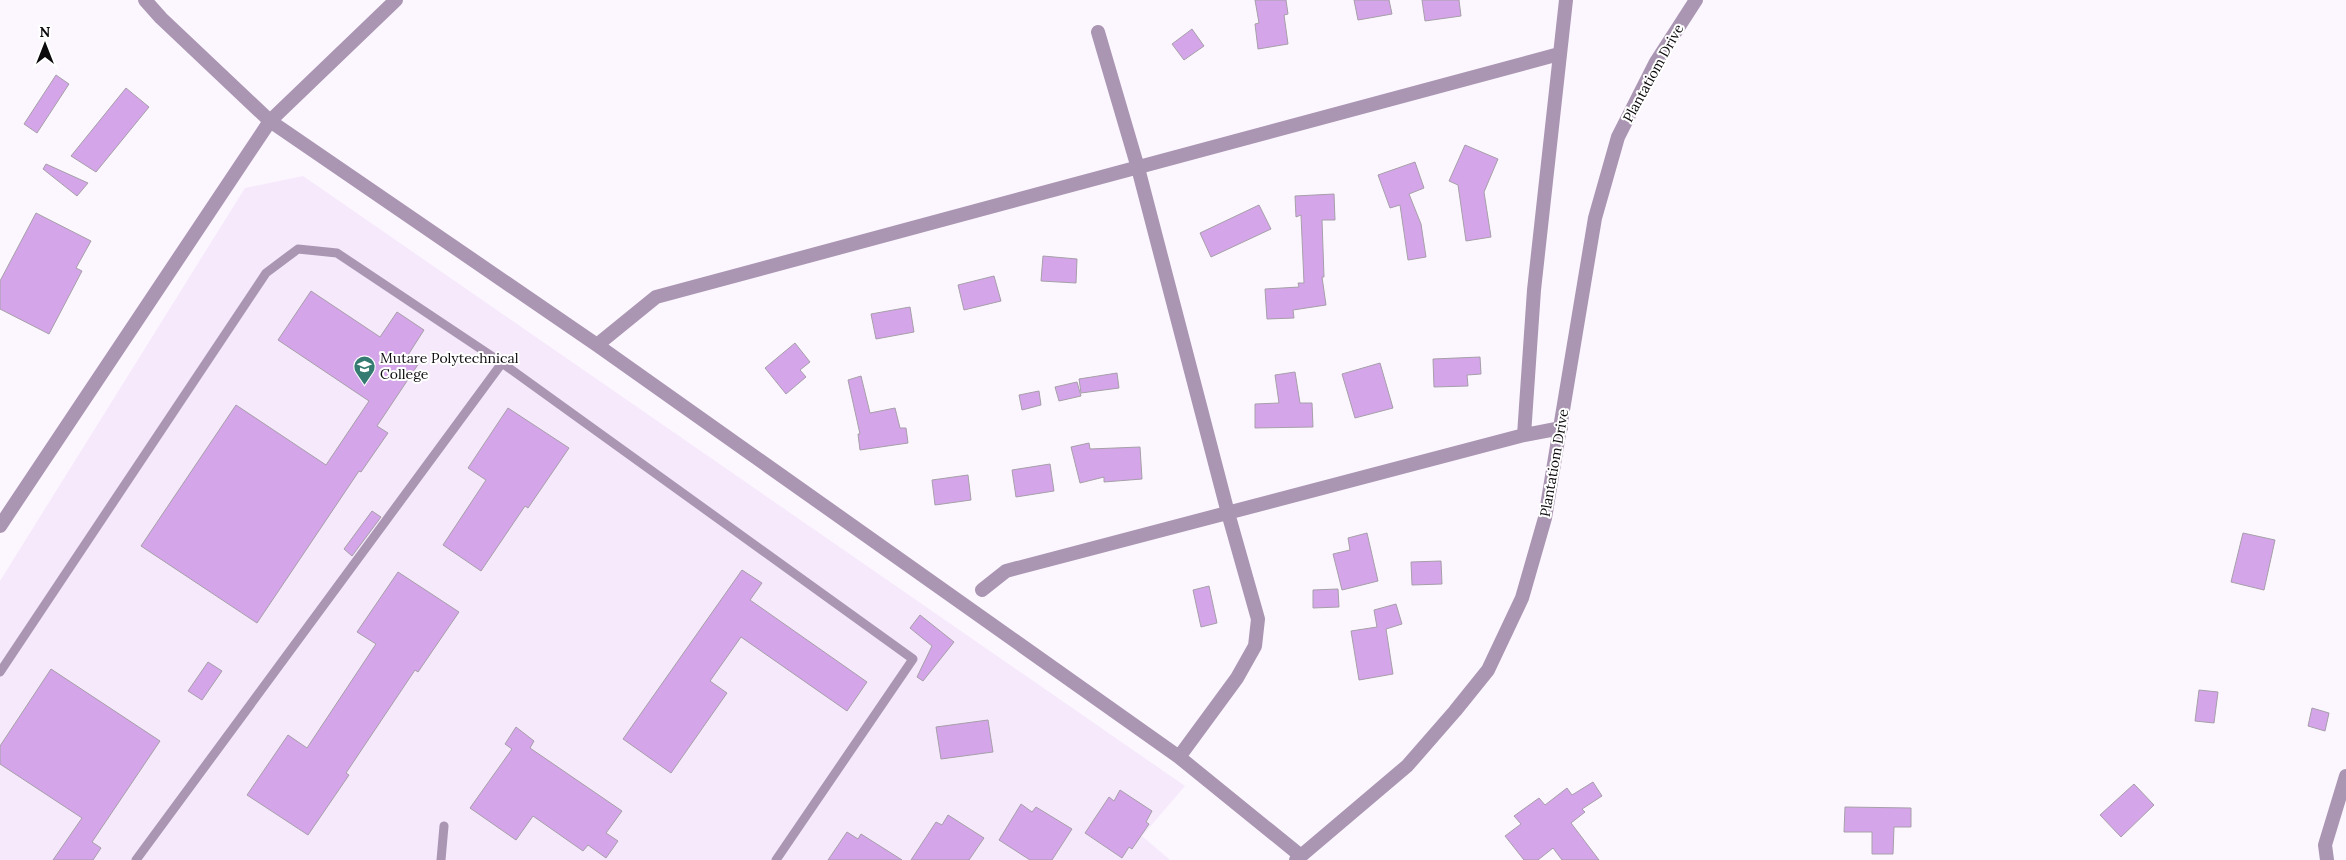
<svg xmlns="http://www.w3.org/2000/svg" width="2346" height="860" font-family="Lora,serif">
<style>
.built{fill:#f5e9fb}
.building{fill:#d5a5e9;stroke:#a69fa9}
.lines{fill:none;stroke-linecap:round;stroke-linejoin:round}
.service{stroke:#aa96b3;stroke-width:9}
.minor{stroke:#aa96b3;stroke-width:14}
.tertiary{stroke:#aa96b3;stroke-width:14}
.labels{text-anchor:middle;stroke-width:4;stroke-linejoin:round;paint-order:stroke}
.street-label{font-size:14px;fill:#0d0a0e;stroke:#fff}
.poi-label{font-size:14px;fill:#0d0a0e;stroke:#fff;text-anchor:start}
</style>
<rect width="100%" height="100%" fill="#fcf7fe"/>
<path class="built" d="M303 176 1185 786 1142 836 1170 860H0V581L245 188Z"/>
<path class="building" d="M1255 0H1286L1288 14 1284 15 1288 44 1258 49 1255 24 1259 23Z
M1354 0H1389L1392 14 1358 20Z
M1422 0H1459L1461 16 1425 21Z
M1192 29 1204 46 1184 60 1172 44Z
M56 75 69 84 37 133 24 124Z
M126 88 149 107 96 172 71 156Z
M1465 145 1498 159 1484 192 1491 237 1466 241 1458 185 1449 181Z
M1415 162 1424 188 1409 194 1421 224 1426 257 1408 260 1400 205 1390 208 1378 175Z
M46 164 88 183 77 196 43 169Z
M1334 194 1335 220H1322L1324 277H1322L1326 305 1293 310 1294 318 1267 319 1265 289 1299 287 1298 283H1304L1301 215 1296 217 1295 196Z
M1259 205 1271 229 1211 257 1200 233Z
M36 213 91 241 76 268 82 271 49 334 0 309V281Z
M1043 256 1077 259 1076 283 1041 281Z
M994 276 1001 301 964 310 958 285Z
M311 291 380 337 397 312 424 330 408 355 419 363 377 426 388 433 361 472 359 471 257 623 141 546 236 405 326 465 369 401 278 340Z
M910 307 914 332 876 339 871 314Z
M795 343 810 362 800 370 806 377 786 394 765 368Z
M1480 357 1481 374 1467 375 1468 386 1434 387 1433 359Z
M1380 363 1393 408 1355 418 1342 374Z
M1295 372 1300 403H1312L1313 427 1255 428V404L1279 403 1275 375Z
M1117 373 1119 388 1081 393 1079 379Z
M861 376 870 413 895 408 900 428H906L908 443 860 450 858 434H860L848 380Z
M1077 382 1081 396 1059 401 1055 387Z
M1039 391 1041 405 1022 410 1019 395Z
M508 408 569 448 528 508 525 506 481 571 443 545 486 480 468 468Z
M1089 443 1090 449 1140 447 1142 479 1104 482V477L1080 483 1071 447Z
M1050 464 1054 491 1016 497 1012 470Z
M968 475 971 500 935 505 932 480Z
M372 511 381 517 352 556 344 549Z
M1367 533 1378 581 1342 590 1333 554 1350 550 1348 538Z
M2243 533 2275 540 2264 590 2231 582Z
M1441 561 1442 584 1412 585 1411 562Z
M742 570 762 583 750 600 867 682 847 711 741 637 710 681 727 693 671 773 623 739Z
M398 572 459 612 418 672 415 670 346 773 349 775 308 835 247 795 288 735 307 748 376 644 357 632Z
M1209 586 1217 623 1201 627 1193 590Z
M1338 589 1339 607 1313 608V590Z
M1396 604 1402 624 1386 629 1393 674 1359 680 1351 631 1377 627 1374 610Z
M920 615 954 642 923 681 917 677 932 646 910 628Z
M208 662 222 671 202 700 188 691Z
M51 669 160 741 92 842 101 848 93 860H53L82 818 0 764V746Z
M2199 690 2218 692 2214 723 2195 721Z
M2312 708 2329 713 2325 731 2308 726Z
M988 720 993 752 941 759 936 727Z
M516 727 534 741 530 748 622 811 606 833 618 841 606 858 588 845 583 851 533 816 516 840 470 808 512 749 505 744Z
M1593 782 1602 796 1582 809 1585 812 1571 823 1599 860H1562L1553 848 1538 860H1524L1505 836 1521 824 1514 816 1539 798 1545 805 1567 788 1572 795Z
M2134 784 2154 805 2121 837 2100 815Z
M1120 790 1152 811 1146 822 1149 824 1132 849 1129 847 1122 858 1085 833 1109 797 1114 801Z
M1021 804 1032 812 1036 807 1072 829 1052 860H1030L999 840Z
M1845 807 1911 808V827H1894L1893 854H1872V832H1844Z
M948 815 984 838 969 860H911L936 822 942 825Z
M847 832 858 839 861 834 902 860H828Z"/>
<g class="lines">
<path class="service" d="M0 672 266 273 298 249 337 253 502 363 913 659 776 860
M136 860 502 363
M441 860 444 826"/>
<path class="minor" d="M145 0 161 18 270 121 597 345 1179 757 1301 856
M1098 32 1138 168 1228 513 1258 619 1255 646 1237 678 1179 757
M597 345 656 297 1559 54
M1561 428 1524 435 1534 290 1566 0
M982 590 1006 571 1524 435
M2327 860 2325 845 2346 776"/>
<path class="tertiary" d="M0 526 270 121 396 0
M1296 860 1407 766 1455 711 1488 670 1522 598 1545 518 1595 218 1618 137 1656 62 1696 0"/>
</g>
<defs>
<symbol id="university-pin" viewBox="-11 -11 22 30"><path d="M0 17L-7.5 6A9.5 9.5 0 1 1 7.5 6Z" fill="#357b72" stroke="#fff"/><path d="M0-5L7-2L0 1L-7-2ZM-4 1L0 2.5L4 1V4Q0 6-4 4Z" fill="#fff"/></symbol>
</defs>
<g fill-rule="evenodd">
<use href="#university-pin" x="352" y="354" width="25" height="34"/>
</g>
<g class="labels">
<g class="street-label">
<text transform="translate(1653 73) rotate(-61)" y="5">Plantatiom Drive</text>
<text transform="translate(1554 463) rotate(-80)" y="5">Plantatiom Drive</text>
</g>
<g class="poi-label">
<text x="380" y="363">Mutare Polytechnical<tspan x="380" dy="16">College</tspan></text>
</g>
</g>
<g transform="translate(45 45)" stroke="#ffffff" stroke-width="4" paint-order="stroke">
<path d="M0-4L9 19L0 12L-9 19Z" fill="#0d0a0e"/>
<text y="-8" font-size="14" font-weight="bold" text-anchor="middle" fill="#0d0a0e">N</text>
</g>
</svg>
